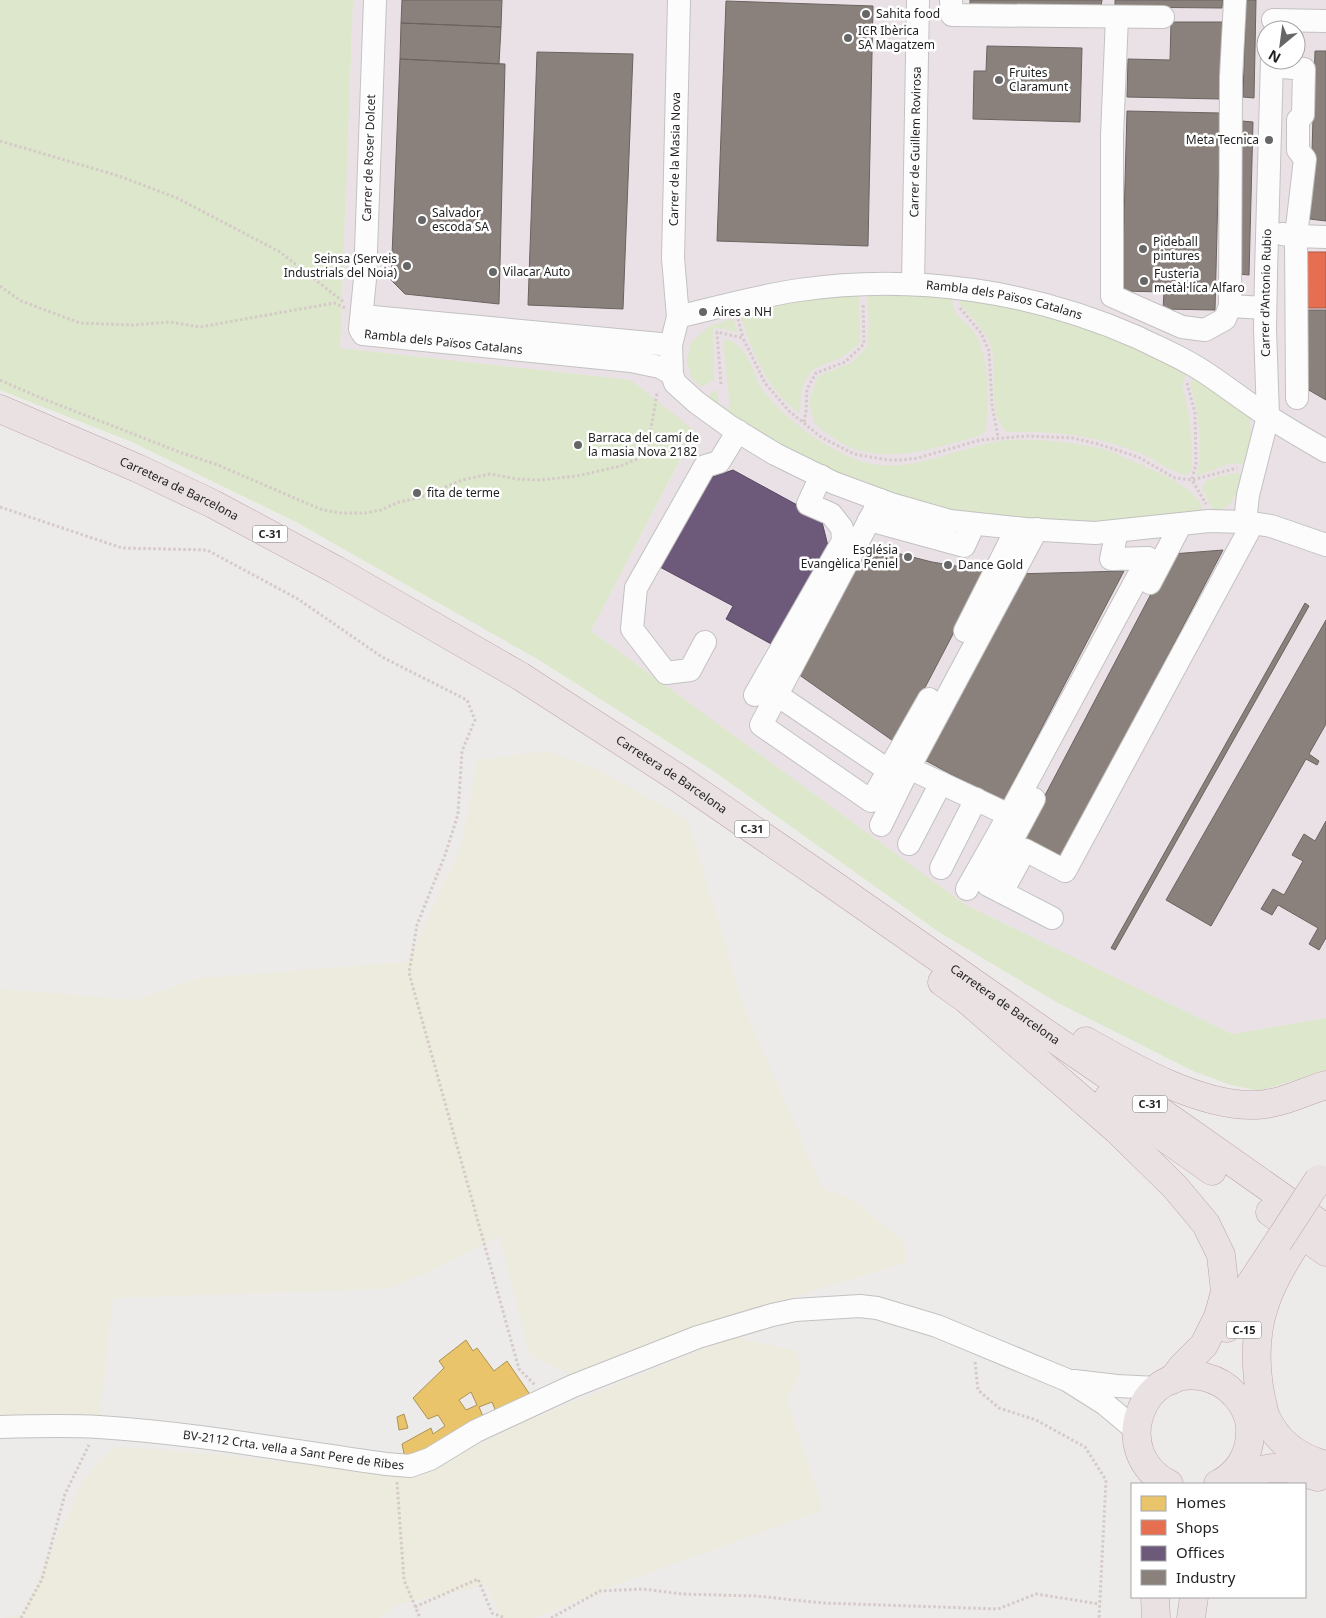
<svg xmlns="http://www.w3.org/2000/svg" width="1326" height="1618" font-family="'Noto Sans',sans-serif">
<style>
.industrial{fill:#eae1e7;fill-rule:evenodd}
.farmland{fill:#ecebdd}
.grass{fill:#dce7cb}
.homes{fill:#e9c46a;stroke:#ac9254;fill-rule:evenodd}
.shops{fill:#e76f51;stroke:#ab5742}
.offices{fill:#6d597a;stroke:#56485f}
.industry{fill:#8a817c;stroke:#6a6460}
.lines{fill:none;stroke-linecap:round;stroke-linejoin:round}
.minor-casing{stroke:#c3c2c1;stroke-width:24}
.highway-casing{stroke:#bfa3ad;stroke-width:29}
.path{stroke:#d5cac8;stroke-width:3;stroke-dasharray:2.5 2.5;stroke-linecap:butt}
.minor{stroke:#fcfcfc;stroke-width:22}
.highway{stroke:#e9e1e2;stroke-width:28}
.highway-bridge-casing{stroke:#bfa3ad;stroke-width:29;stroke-linecap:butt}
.highway-bridge{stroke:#e9e1e2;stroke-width:28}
.poi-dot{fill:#676666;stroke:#fff;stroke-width:2}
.labels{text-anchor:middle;stroke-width:5;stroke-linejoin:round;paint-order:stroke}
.shield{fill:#fff;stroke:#626262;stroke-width:1}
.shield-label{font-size:11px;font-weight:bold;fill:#1f1f1f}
.poi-label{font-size:12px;fill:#1f1f1f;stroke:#fff;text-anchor:start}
.street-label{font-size:12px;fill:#1f1f1f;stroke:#fff}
</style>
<rect width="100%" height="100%" fill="#edebe9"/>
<path class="industrial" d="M353 0H1326V1018L1232 1034 966 905 591 631 695 432 631 380 340 348ZM1266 30H1296V60H1266Z"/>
<path class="farmland" d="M549 751 600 771 688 820 743 1005 823 1189 853 1200 905 1243V1263L793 1297 571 1375 530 1355 499 1236 440 1267 387 1289 113 1298 100 1415 49 1414 0 1416V989L136 1000 199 978 408 962 462 843 477 760Z
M734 1337 797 1351 801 1370 787 1401 823 1510 618 1584 535 1618H501L487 1585 399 1604 380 1618H0L22 1615 83 1480 114 1447 191 1452 418 1477 524 1422Z"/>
<path class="grass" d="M0 0H353L340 348 631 380 695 431 591 631 966 905 1232 1034 1326 1018V1102L1295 1080 1259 1091 1231 1085 1195 1072 1058 1003 939 932 712 770 539 660 296 522 132 442 0 390Z
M867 292 953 295C949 318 969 320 977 337 990 364 988 401 986 430L981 435C943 446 901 461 862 451 844 447 829 435 815 424L809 402 818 376 851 363 867 347 869 322Z
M859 293 860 343 842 357 812 370 805 381 801 391 800 413C765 390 751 348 739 311L806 297Z
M960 295 1067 317 1187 371 1182 385 1189 415 1192 449V470L1186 475C1169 471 1156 460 1140 453 1099 436 1052 430 1007 432 988 417 996 373 992 350 988 332 971 317 959 303Z
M733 318 738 333 724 329 713 328 714 380 701 387 691 377 687 361 691 342 710 326Z
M723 339C750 343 750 371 763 390 785 421 839 460 878 465 916 469 953 451 989 443 1017 436 1070 441 1098 448 1115 452 1132 461 1148 468 1163 474 1193 489 1201 504 1202 507 1203 511 1204 514L1094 526 976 517 885 493 779 448 704 399 718 389V403L730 410Z
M1195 375 1242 406 1250 419 1251 438 1244 465 1232 463 1197 476C1204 444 1199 415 1190 384Z
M1237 473 1241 474C1237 493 1234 507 1214 512L1202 488 1206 481 1220 476Z"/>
<path class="homes" d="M466 1340 473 1351 477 1348 494 1371 507 1361 531 1396 497 1414 492 1402 479 1407 485 1421 418 1458H405L402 1444 431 1428 433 1434 445 1426 438 1415 428 1419 413 1398 444 1368 439 1361ZM471 1392 477 1405 466 1410 459 1400Z
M404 1414 408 1428 399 1430 397 1417Z"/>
<path class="shops" d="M1307 252H1326V308H1308Z"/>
<path class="offices" d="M733 470 821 518 829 550 773 645 726 619 733 606 658 566 704 480Z"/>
<path class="industry" d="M402 0H502L501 27 401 23Z
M970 0H1102L1101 6 970 5Z
M1115 0H1223L1222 8 1115 7Z
M1246 0H1256L1254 98 1243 97Z
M726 1 873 6 868 246 717 241Z
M1171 22H1222L1220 99 1127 97 1128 59 1170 60Z
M401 23 501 27 499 64 400 59Z
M987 46 1082 48 1080 122 973 119 974 71H986Z
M1315 51H1326V221L1310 219Z
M537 52 633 54 623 309 528 305Z
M400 59 505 64 499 304 405 294 391 280Z
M1127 111 1220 113 1215 310 1163 309 1164 292 1122 291Z
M1242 121 1253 122 1249 275 1238 274Z
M1308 310H1326V400L1307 389Z
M865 545 932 562 986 571 896 743 798 674Z
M1223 550 1061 860 1022 839 1172 554Z
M1124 571 1003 802 919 757 1015 574Z
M1305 603 1309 606 1115 950 1111 948Z
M1326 620V724L1309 754 1319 761 1317 765 1306 759 1211 926 1166 900Z
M1326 821V938L1319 950 1309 944 1318 928 1278 905 1272 915 1261 909 1273 889 1284 895 1303 861 1292 855 1304 834 1315 841Z"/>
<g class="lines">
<defs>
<g id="minor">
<path id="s1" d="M375 0 365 279 360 329 363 334 631 361 660 367 672 374"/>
<path d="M679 0 673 258 678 317 671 345 672 374 675 383 696 402 729 426 775 454 834 483 891 504 950 521 1025 529 1095 533 1209 521 1245 522 1271 526 1326 545"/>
<path d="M951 0 952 15 1163 17"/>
<path d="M1235 0 1231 77 1230 306 1265 308"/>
<path d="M1117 17 1112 136V296L1182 327 1205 330 1225 319 1230 306"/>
<path d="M1273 20 1326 21"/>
<path d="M1272 66 1304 69 1303 115 1298 120V150L1305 159 1296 236 1297 398"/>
<path d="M1282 234 1296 236 1326 237"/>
<path id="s2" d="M913 284 918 0"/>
<path d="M362 316 671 345"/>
<path id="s3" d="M678 317C718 307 758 296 799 290 915 273 1033 291 1139 338 1157 347 1176 355 1193 365 1219 380 1242 400 1268 416 1287 429 1307 440 1326 451"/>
<path d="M880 500 761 725 871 801 929 699"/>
<path d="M869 520 964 546 974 524"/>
<path id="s4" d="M1245 522 1248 495 1268 416 1265 329 1266 273 1272 60"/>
<path d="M1037 529 909 768 1009 815 1148 558 1111 559 1117 531"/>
<path d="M1150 583 1181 524"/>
<path d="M965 631 1017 528"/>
<path d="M705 642 690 670 666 673 632 629 636 588 705 466 719 462 738 431"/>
<path d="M755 695 843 541 842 528 831 514 808 504 821 476"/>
<path d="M777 695 888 770"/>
<path d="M1034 799 988 885 1052 918"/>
<path d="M881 825 909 768"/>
<path d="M909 844 941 783"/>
<path d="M941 868 976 799"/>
<path d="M967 889 1006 820"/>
<path d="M1002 892 1025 850 1065 871 1253 523"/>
<path d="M1074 1381 1117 1386 1157 1388"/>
<path id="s5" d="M0 1427C33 1426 66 1425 99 1427 195 1433 291 1451 386 1464L410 1466 430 1459 476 1431 573 1386 698 1337 772 1315 795 1310 860 1306 877 1308 937 1326 1067 1380 1105 1404 1136 1430"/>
</g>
<g id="highway">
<path id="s6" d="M0 409 137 468 213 504 336 570 520 676 678 778 828 881 1037 1027 1174 1121 1326 1228"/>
<path d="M942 982 966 999 1117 1130 1175 1187 1206 1224 1221 1255 1225 1292 1218 1317 1204 1345 1182 1367 1172 1380"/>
<path d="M1086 1041C1133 1068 1201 1107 1256 1105 1281 1104 1303 1092 1326 1085"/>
<path d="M1108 1098 1212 1171"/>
<path d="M1270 1212 1326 1252"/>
<path d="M1292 1250C1282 1266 1271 1285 1265 1304 1254 1335 1255 1367 1261 1398 1263 1404 1263 1411 1266 1417 1277 1442 1299 1458 1326 1465"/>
<path d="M1227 1328 1247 1289 1278 1242"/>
<path d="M1232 1475 1272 1468H1287L1318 1477"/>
<path d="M1169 1484C1109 1454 1139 1363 1205 1377 1216 1380 1226 1385 1234 1394 1245 1405 1251 1420 1250 1435 1249 1456 1237 1475 1218 1484"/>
<path d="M1155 1597 1156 1618"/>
<path d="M1191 1618 1194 1597"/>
</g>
</defs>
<use href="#minor" class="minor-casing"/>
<use href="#highway" class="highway-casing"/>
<path class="path" d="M0 141 119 176 177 198 280 252 345 303
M0 286 21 301 80 323 133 325 170 322 200 327 334 303 345 308
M960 308 981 333 989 351 992 405 998 437
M738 319 743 338
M0 380 41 398 182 453 218 465 320 509 340 513H365L381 510 399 502 419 498 462 480 490 474 517 479 540 480 577 476 621 466 639 458 648 445 657 394 659 392
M1187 383 1195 413 1196 464 1192 480 1206 504
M721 384 717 332 743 338 765 383 789 411 821 437 854 454 888 460H902L918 458 980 440 1026 436 1073 438 1098 444 1138 457 1175 478 1192 480 1237 468
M804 422 806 412 807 389 816 373 845 362 864 344 863 303
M0 507 122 548 207 550 298 599 382 657 467 700 475 720 462 751 458 814 445 855 417 925 409 973 519 1369 535 1385
M975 1362 978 1390 999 1408 1036 1420 1085 1447 1106 1480 1099 1618
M397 1482 404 1580 420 1618
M415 1607 478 1579 492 1613 505 1618
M21 1618 42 1579 65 1494 89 1445
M551 1618 600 1591 643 1589 682 1594 756 1596 823 1603 998 1609 1036 1594 1099 1604"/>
<use href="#minor" class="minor"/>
<use href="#highway" class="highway"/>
<defs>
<path id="highway-bridge" d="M1278 1242 1319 1179"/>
</defs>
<use href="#highway-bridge" class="highway-bridge-casing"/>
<use href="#highway-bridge" class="highway-bridge"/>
</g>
<g class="poi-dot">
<circle cx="866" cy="14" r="5"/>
<circle cx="848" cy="38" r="5"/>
<circle cx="999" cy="80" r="5"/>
<circle cx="1269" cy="140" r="5"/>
<circle cx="422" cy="220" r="5"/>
<circle cx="1143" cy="249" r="5"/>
<circle cx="407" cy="266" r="5"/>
<circle cx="493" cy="272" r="5"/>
<circle cx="1144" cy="281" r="5"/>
<circle cx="703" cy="312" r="5"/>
<circle cx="578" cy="445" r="5"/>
<circle cx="417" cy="493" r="5"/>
<circle cx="908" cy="557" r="5"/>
<circle cx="948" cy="565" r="5"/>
</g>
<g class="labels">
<g class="shield">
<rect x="252.5" y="525.5" width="35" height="17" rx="4"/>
<rect x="734.5" y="820.5" width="35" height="17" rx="4"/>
<rect x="1132.5" y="1095.5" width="35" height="17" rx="4"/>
<rect x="1226.5" y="1321.5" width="35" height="17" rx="4"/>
</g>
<g class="shield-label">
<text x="270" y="538">C-31</text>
<text x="752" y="833">C-31</text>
<text x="1150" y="1108">C-31</text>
<text x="1244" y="1334">C-15</text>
</g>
<g class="poi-label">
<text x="876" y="18">Sahita food</text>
<text x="858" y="35">ICR Ibèrica<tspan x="858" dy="14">SA Magatzem</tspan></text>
<text x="1009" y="77">Fruites<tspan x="1009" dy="14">Claramunt</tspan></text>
<text x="1259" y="144" text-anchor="end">Meta Tecnica</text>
<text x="432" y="217">Salvador<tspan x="432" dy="14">escoda SA</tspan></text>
<text x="1153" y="246">Pideball<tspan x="1153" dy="14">pintures</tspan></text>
<text x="397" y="263" text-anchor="end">Seinsa (Serveis<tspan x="397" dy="14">Industrials del Noia)</tspan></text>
<text x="503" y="276">Vilacar Auto</text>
<text x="1154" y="278">Fusteria<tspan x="1154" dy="14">metàl·lica Alfaro</tspan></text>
<text x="713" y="316">Aires a NH</text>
<text x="588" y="442">Barraca del camí de<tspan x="588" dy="14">la masia Nova 2182</tspan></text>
<text x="427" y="497">fita de terme</text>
<text x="898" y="554" text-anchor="end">Església<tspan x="898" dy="14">Evangèlica Peniel</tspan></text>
<text x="958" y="569">Dance Gold</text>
</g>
<g class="street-label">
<text dy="4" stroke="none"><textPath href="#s2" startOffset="142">Carrer de Guillem Rovirosa</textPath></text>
<text transform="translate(369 158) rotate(-88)" y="4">Carrer de Roser Dolcet</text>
<text transform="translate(675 159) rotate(-89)" y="4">Carrer de la Masia Nova</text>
<text dy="4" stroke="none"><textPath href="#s4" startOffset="232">Carrer d'Antonio Rubio</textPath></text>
<text dy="4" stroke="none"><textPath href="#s3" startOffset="331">Rambla dels Països Catalans</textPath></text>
<text dy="4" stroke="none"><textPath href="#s1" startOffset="416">Rambla dels Països Catalans</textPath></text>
<text dy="4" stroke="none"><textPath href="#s6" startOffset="196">Carretera de Barcelona</textPath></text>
<text dy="4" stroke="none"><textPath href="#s6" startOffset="766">Carretera de Barcelona</textPath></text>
<text dy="4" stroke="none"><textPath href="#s6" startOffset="1171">Carretera de Barcelona</textPath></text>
<text dy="4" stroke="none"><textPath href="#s5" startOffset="295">BV-2112 Crta. vella a Sant Pere de Ribes</textPath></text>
</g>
</g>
<rect x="1131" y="1483" width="175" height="115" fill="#ffffff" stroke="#a5a5a5"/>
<rect x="1141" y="1496" width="25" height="15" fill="#e9c46a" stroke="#a5a5a5"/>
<text x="1176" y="1508" font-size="15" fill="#1f1f1f">Homes</text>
<rect x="1141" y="1520" width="25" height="15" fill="#e76f51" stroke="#a5a5a5"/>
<text x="1176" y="1533" font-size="15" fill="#1f1f1f">Shops</text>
<rect x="1141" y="1546" width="25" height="15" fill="#6d597a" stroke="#a5a5a5"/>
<text x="1176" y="1558" font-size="15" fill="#1f1f1f">Offices</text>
<rect x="1141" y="1570" width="25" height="15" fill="#8a817c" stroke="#a5a5a5"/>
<text x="1176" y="1583" font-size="15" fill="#1f1f1f">Industry</text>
<g transform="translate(1281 45) rotate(209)"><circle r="24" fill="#ffffff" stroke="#a5a5a5"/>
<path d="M0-4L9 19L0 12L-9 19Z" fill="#676666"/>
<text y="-8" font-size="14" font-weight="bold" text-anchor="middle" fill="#1f1f1f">N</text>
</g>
</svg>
